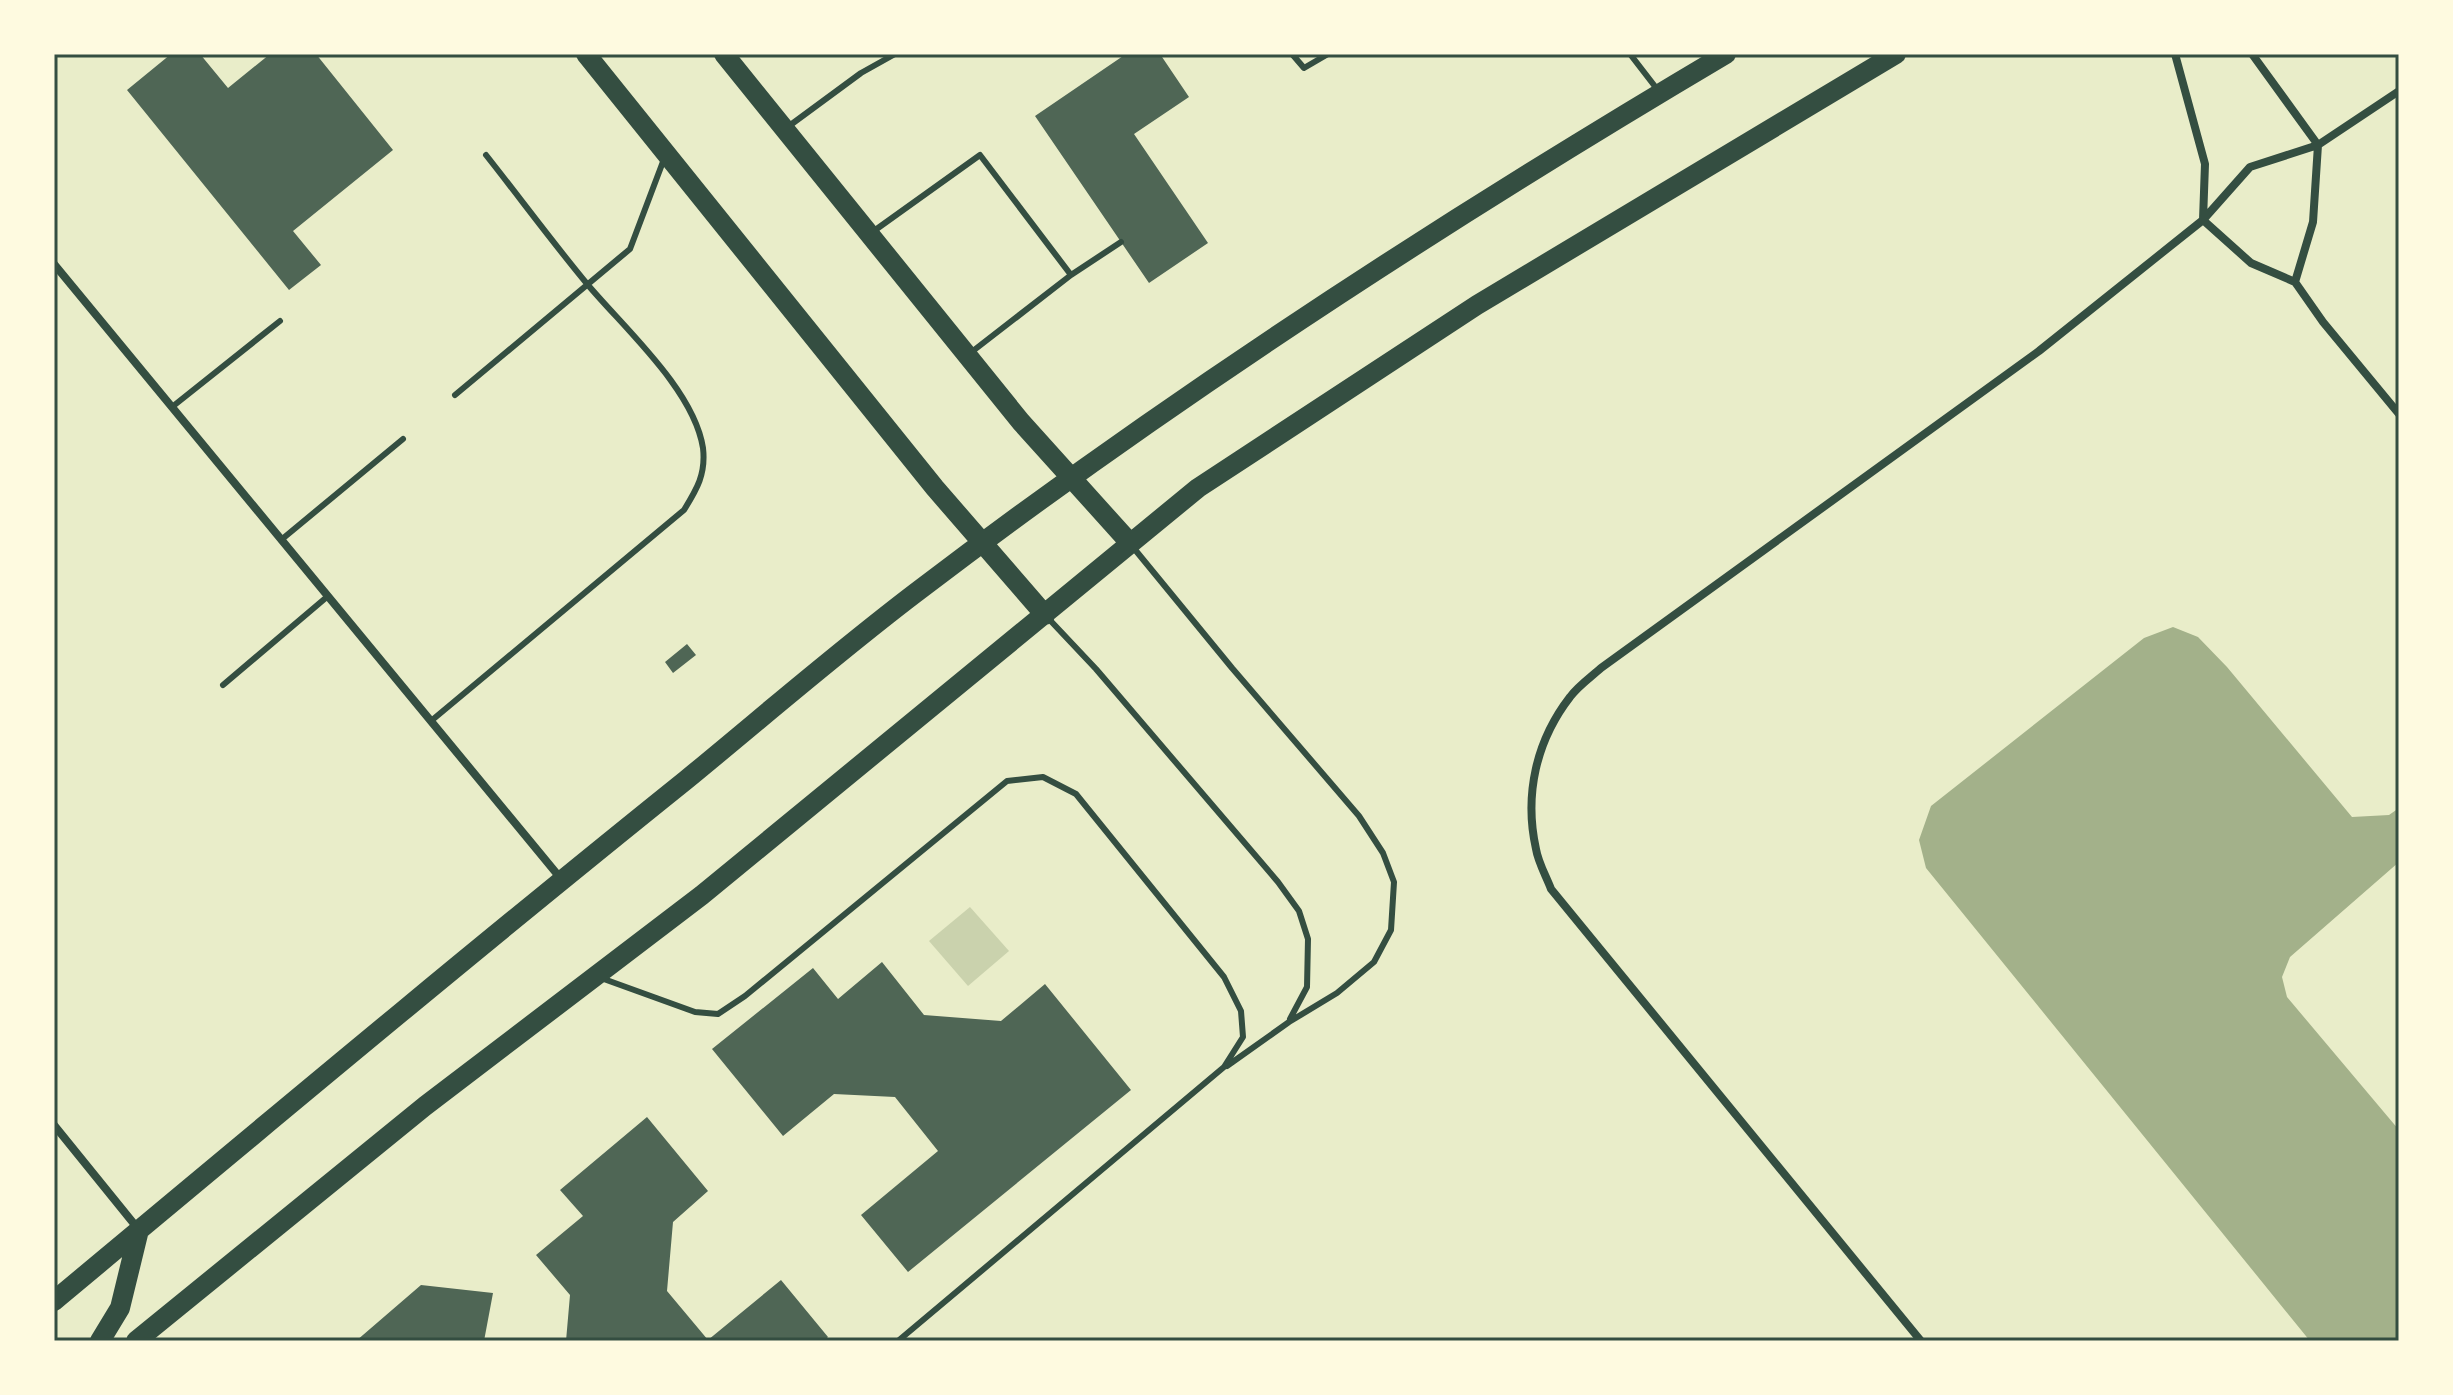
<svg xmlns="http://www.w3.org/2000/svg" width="2453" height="1395" font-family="'Asap Condensed',sans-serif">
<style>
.green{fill:#cad2ad}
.water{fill:#a3b18a}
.building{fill:#4f6655}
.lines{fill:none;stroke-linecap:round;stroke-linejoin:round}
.service{stroke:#344e41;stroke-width:6}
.minor{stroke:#344e41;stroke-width:8}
.primary{stroke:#344e41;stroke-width:20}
.neatline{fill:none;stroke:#344e41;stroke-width:3}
</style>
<rect width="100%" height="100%" fill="#e9edc9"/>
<path class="green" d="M970 907 1009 951 968 986 929 941Z"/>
<path class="water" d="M2173 627 2198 637 2227 667 2352 817 2389 815 2399 808V862L2290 957 2282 977 2287 997 2399 1130V1341H2310L1926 868 1919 840 1931 806 2144 638Z"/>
<path class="building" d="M171 54H200L228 88 270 54H316L393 150 293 231 321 265 289 290 127 90Z
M1126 54H1160L1189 97 1134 134 1208 243 1149 283 1035 116Z
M687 644 696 655 673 673 665 662Z
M882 962 924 1015 1001 1021 1045 984 1131 1090 908 1272 861 1215 938 1151 895 1097 834 1094 783 1136 712 1049 813 968 838 999Z
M647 1117 708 1191 673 1222 667 1291 708 1340 781 1280 828 1337 824 1341H566L570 1295 536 1255 583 1216 560 1190Z
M421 1285 493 1293 484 1341H356Z"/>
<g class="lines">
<path class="service" d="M1292 54 1304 68 1328 54
M1630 54 1657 89
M789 126 861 73 895 54
M871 233 980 155 1071 275 1121 242
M969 354 1071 275
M455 395 630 249 664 159
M172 407 280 321
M281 540 403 439
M1132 546 1232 668 1359 816 1383 853 1394 882 1391 930 1374 962 1337 993 1289 1022 1227 1066
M1047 617 1096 669 1278 882 1299 911 1308 939 1307 987 1290 1019
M223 685 328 596
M431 721 684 510C697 489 706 474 703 448 694 390 625 329 588 285 553 243 520 198 486 155
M601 978 695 1012 718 1014 745 996 1007 781 1043 777 1076 794 1224 977 1241 1011 1243 1037 1224 1067 898 1341"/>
<path class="minor" d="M2175 54 2205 164 2203 220 2251 263 2295 282 2323 322 2399 414
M2252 54 2318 145 2313 222 2295 282
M54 264 562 880
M54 1125 139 1230
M1921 1341 1551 889C1546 876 1538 862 1536 849 1524 795 1536 741 1570 697 1578 686 1591 677 1601 668L2039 351 2203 220 2250 167 2318 145 2399 91"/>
<path class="primary" d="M586 54 935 488 1045 615
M724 54 1021 422 1130 543
M54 1301C264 1126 473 951 686 780 764 716 841 649 922 588 1178 393 1449 218 1726 54
M100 1341 120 1308 139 1230
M136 1341 425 1106 702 895 1198 488 1477 305 1896 54"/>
</g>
<rect width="2453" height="1395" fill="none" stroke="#fefae0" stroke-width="112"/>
<rect x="56" y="56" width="2341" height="1283" class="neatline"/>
</svg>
